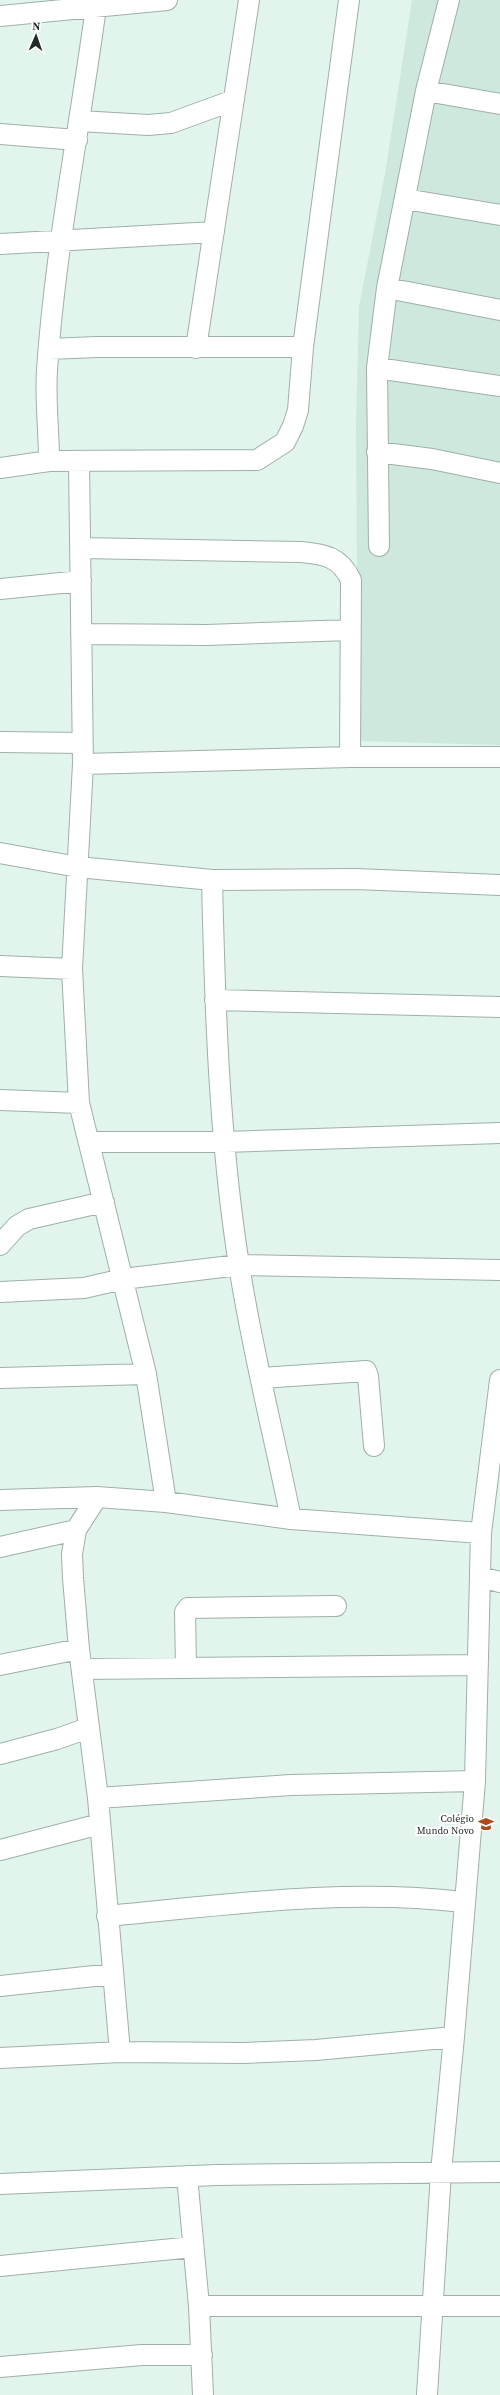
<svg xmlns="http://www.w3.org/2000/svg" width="500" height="2395" font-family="'Source Serif 4',serif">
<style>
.built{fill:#cee8dd}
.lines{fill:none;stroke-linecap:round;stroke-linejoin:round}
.minor-casing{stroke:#9eb0a8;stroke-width:22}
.minor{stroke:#fff;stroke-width:20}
.labels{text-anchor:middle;stroke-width:4;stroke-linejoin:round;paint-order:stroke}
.poi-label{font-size:10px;fill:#232a27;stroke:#fff;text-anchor:end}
</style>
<rect width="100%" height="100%" fill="#e2f5ed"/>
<path class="built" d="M412 0H500V745L358 741 356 425 359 306 385 174Z"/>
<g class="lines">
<defs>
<path id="minor" d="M0 16 167 0
M426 91 500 104
M80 121 148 125 171 123 234 100
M0 134 77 140
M405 199 500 215
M0 244 214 232
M387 288 500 310
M196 348 249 0
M49 349 97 347H303
M377 368 500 386
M377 452 432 459 500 473
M49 461C49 431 45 400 47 370 55 250 80 126 96 7
M79 462 83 764 72 969 79 1103 146 1374 166 1502
M0 468 49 461 257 460 285 442 293 426 298 410 303 347 349 0
M379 546 377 368 387 288 426 91 449 0
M81 548 301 552C325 554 340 557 351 580L350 757
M0 589 81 581
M81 634 207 635 350 630
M0 742 82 743
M83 764 350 757H500
M0 853 78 867 212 880 356 879 500 885
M212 880C215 1009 219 1138 239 1265 252 1350 274 1435 291 1519
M0 966 72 969
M215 1000 500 1007
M0 1100 79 1103
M89 1142H224L500 1133
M0 1245 17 1226 29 1219 104 1202
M0 1292 84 1288 123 1279 239 1265 500 1270
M0 1378 146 1374
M261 1378 366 1371 368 1376 374 1446
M97 1497 76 1530 72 1554 73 1578 79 1649 98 1798 120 2052
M0 1500 97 1497 166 1502 291 1519 481 1533
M0 1547 76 1530
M481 1577 500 1582
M0 1665 79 1649
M186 1668 185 1612 188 1608 336 1606
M82 1669 478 1665
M0 1754 57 1739 88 1728
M98 1798 291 1785 475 1781
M0 1850 100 1824
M107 1916C226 1905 344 1888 463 1902
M0 1986 113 1974
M0 2058 120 2052 244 2053 316 2050 454 2037
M187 2176 199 2306 203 2395
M0 2184 217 2175 500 2172
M0 2266 193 2247
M199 2306H500
M0 2367 142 2355H202
M427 2395 441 2172 454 2037 475 1781 481 1533 500 1380"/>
</defs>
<use href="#minor" class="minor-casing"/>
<use href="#minor" class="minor"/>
</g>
<defs>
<symbol id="university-bare" viewBox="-9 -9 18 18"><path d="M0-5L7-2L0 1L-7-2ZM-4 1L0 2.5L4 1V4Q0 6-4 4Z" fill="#ae4919" stroke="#fff" stroke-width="2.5" paint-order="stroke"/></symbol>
</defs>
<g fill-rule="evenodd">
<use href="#university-bare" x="475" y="1813" width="22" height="22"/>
</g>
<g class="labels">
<g class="poi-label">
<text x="474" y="1822">Colégio<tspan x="474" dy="12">Mundo Novo</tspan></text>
</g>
</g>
<g transform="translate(36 36) rotate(2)" stroke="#ffffff" stroke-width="3" paint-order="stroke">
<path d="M0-3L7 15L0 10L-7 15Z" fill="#232a27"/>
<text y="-6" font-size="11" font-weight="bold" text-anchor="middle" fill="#232a27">N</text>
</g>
</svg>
